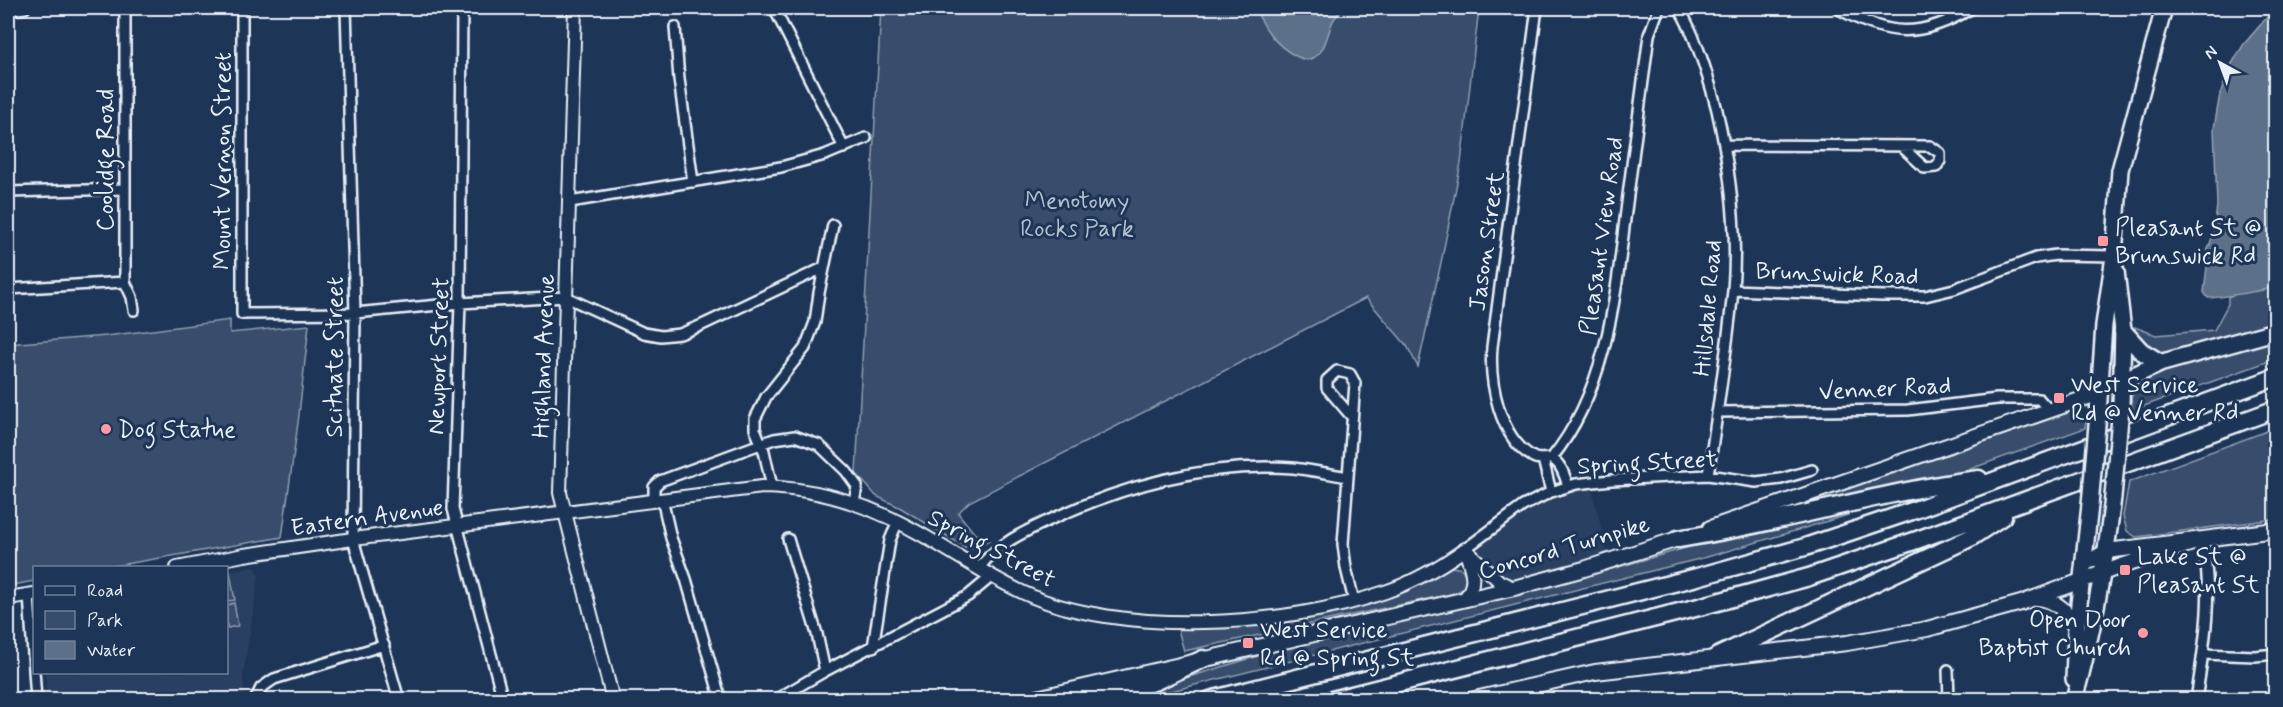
<svg xmlns="http://www.w3.org/2000/svg" width="2283" height="707" font-family="Mynerve,sans-serif">
<style>
.built{fill:#2a4162}
.green{fill:#374d6c;stroke:#909fb2;stroke-width:1.5}
.water{fill:#5d7089;stroke:#95a4b5;stroke-width:1.5}
.lines{fill:none;stroke-linecap:round;stroke-linejoin:round}
.minor-casing{stroke:#e8f1f8;stroke-width:14}
.tertiary-casing{stroke:#e8f1f8;stroke-width:16}
.secondary-casing{stroke:#e8f1f8;stroke-width:18}
.primary-casing{stroke:#e8f1f8;stroke-width:20}
.motorway-casing{stroke:#e8f1f8;stroke-width:21}
.minor{stroke:#1d3557;stroke-width:9}
.tertiary{stroke:#1d3557;stroke-width:12}
.secondary{stroke:#1d3557;stroke-width:14}
.primary{stroke:#1d3557;stroke-width:15}
.motorway{stroke:#1d3557;stroke-width:16}
.primary-bridge-casing{stroke:#e8f1f8;stroke-width:20;stroke-linecap:butt}
.primary-bridge{stroke:#1d3557;stroke-width:15}
.poi-dot{fill:#ff9aa2;stroke:#1d3557;stroke-width:2}
.labels{text-anchor:middle;stroke-width:6;stroke-linejoin:round;paint-order:stroke}
.street-label{font-size:24px;fill:#e8f1f8;stroke:#1d3557}
.park-label{font-size:24px;fill:#b3c0ce;stroke:#1d3557}
.poi-label{font-size:24px;fill:#e8f1f8;stroke:#1d3557;text-anchor:start}
</style>
<rect width="100%" height="100%" fill="#1d3557"/>
<filter id="ink" filterUnits="userSpaceOnUse"><feTurbulence type="fractalNoise" baseFrequency=".0167" numOctaves="2"/><feDisplacementMap in="SourceGraphic" scale="12" xChannelSelector="R" yChannelSelector="G"/><feConvolveMatrix kernelMatrix="1 2 1 2 8 2 1 2 1" color-interpolation-filters="sRGB"/></filter>
<g filter="url(#ink)">
<path class="built" d="M1591 486 1608 555 1535 576 1506 582 1489 567 1476 546 1515 519 1545 501 1568 492Z
M251 567 256 568 259 574 243 676 245 699H47L45 673 226 672 227 571Z"/>
<path class="green" d="M881 8H1479L1461 163 1442 258 1418 367 1407 346 1366 298 969 502 958 513 975 534 989 540 975 548 965 547 901 508 876 496 856 473Z
M2275 288V324L2171 354H2156L2136 340 2135 327 2156 335 2214 330 2228 304V297L2237 293Z
M230 320V333L309 325 298 423 282 537 108 567 34 568V581L8 586V344L106 336Z
M2275 336V359L2133 410 2131 398 2144 375Z
M2074 409 2086 421 2085 428 1959 473 1762 517Z
M2275 428V519L2136 537 2127 531 2123 516 2129 482Z
M1846 511 1848 515 1707 557 1139 699 1113 700 1281 649 1562 583 1721 538Z
M1452 567 1462 569C1478 596 1441 595 1422 600L1184 651 1177 626 1361 605 1392 596Z
M230 573 235 600 227 601V574Z
M234 603 238 626 227 628V605Z"/>
<path class="water" d="M1255 8H1343C1340 13 1334 17 1332 23 1326 38 1325 57 1306 60 1280 52 1265 31 1255 8Z
M2275 8V288C2253 291 2231 297 2208 298L2204 292 2207 267 2205 258 2214 232 2217 205 2214 128 2220 94 2231 65 2244 44Z"/>
<g class="lines">
<defs>
<path id="minor" d="M125 8V282L132 297 134 310
M242 8V314L355 313 460 303 566 297 644 333 661 336 680 334 700 326 823 268
M346 8 355 313 353 539 399 700
M462 8 460 303 453 509 503 700
M774 8 844 148
M1537 8 1492 347C1489 381 1499 438 1533 457 1539 461 1545 457 1551 459 1561 462 1565 477 1568 486
M1679 8C1697 38 1708 75 1717 110 1730 168 1738 230 1733 290 1727 352 1717 414 1708 475
M1837 8C1888 37 1921 39 1972 8
M8 10 25 8
M675 27 679 79 693 182
M1725 145 1930 146 1940 153V161L1936 167 1925 168 1901 146
M8 192 124 189
M570 202 781 167 825 155 866 138
M8 289 125 282
M1733 290 1882 296H1925L1954 289 2036 258 2056 255 2114 256
M1717 412 1908 410 1997 399H2039L2050 411
M1352 417 1327 388V380L1337 371 1350 374 1355 383 1343 544 1346 568 1354 601
M1543 459 1551 492
M1551 459C1609 388 1616 291 1627 203 1634 147 1642 91 1649 35L1659 8
M772 487 764 451 755 429V419L766 397 805 348 815 322 819 293 833 225
M662 499 671 538 686 579 721 700
M654 500V487L660 481 774 439 795 436 819 445 846 471 857 486 854 503
M788 539 817 634 825 671
M1465 549 1523 506 1551 492 1576 484 1611 480 1708 475 1756 482 1781 479 1812 470
M979 568C998 543 1026 531 1054 518 1129 484 1211 462 1293 468 1312 470 1330 474 1348 477
M29 595 36 700
M873 647 890 540 898 521
M2203 654 2255 656 2276 654
M1948 670 1949 700
M255 700 261 688 274 679 384 645
M775 700 825 671 968 596 992 576
M2196 700C2204 647 2214 593 2202 540"/>
<path id="tertiary" d="M575 8 560 493 613 700
M1465 549 1500 582 1514 588
M177 568 244 555 353 539 762 487C817 488 870 505 917 532 953 552 987 576 1024 593 1120 637 1287 627 1385 592 1414 582 1440 567 1465 549
M8 598 34 594
M1463 600C1478 585 1472 570 1466 553"/>
<path id="secondary" d="M1710 528 2100 393
M2083 565 2107 551 2276 530
M2037 598C2056 599 2071 614 2076 631
M1028 700 1514 588 1584 569 1687 536
M1470 700 1595 672 1847 643 1927 629 2021 603 2119 567 2202 540"/>
<path id="primary" d="M2116 271 2123 331 2121 406
M2098 414 2104 325 2114 256 2120 170 2164 8
M2074 679 2076 631 2090 505
M2074 700C2093 632 2105 566 2113 497"/>
<path id="motorway" d="M2123 331 2141 351 2161 363
M2122 381 2161 363 2276 331
M1678 539C1779 524 1878 492 1979 479
M1716 657 1970 538 2003 516
M1093 700 1156 681 1203 659
M1210 700 1697 577 1805 547 1912 511 2276 377
M1332 700 1699 607 1809 577 1917 540 2276 409"/>
</defs>
<use href="#minor" class="minor-casing"/>
<use href="#tertiary" class="tertiary-casing"/>
<use href="#secondary" class="secondary-casing"/>
<use href="#primary" class="primary-casing"/>
<use href="#motorway" class="motorway-casing"/>
<use href="#minor" class="minor"/>
<use href="#tertiary" class="tertiary"/>
<use href="#secondary" class="secondary"/>
<use href="#primary" class="primary"/>
<use href="#motorway" class="motorway"/>
<defs>
<path id="primary-bridge" d="M2113 497 2121 406
M2090 505 2098 414"/>
</defs>
<use href="#primary-bridge" class="primary-bridge-casing"/>
<use href="#primary-bridge" class="primary-bridge"/>
</g>
</g>
<g class="poi-dot">
<rect x="2097" y="235" width="12" height="12" rx="3"/>
<rect x="2053" y="392" width="12" height="12" rx="3"/>
<circle cx="106" cy="429" r="6"/>
<rect x="2119" y="564" width="12" height="12" rx="3"/>
<circle cx="2143" cy="633" r="6"/>
<rect x="1242" y="637" width="12" height="12" rx="3"/>
</g>
<g class="labels">
<g class="street-label">
<text transform="translate(105 160) rotate(-90)" y="8">Coolidge Road</text>
<text transform="translate(222 161) rotate(-90)" y="8">Mount Vernon Street</text>
<text transform="translate(1601 236) rotate(-82)" y="8">Pleasant View Road</text>
<text transform="translate(1486 241) rotate(-82)" y="8">Jason Street</text>
<text transform="translate(1837 273) rotate(2)" y="8">Brunswick Road</text>
<text transform="translate(1707 308) rotate(-85)" y="8">Hillsdale Road</text>
<text transform="translate(438 356) rotate(-88)" y="8">Newport Street</text>
<text transform="translate(543 356) rotate(-88)" y="8">Highland Avenue</text>
<text transform="translate(334 357) rotate(-90)" y="8">Scituate Street</text>
<text transform="translate(1885 388) rotate(-3)" y="8">Venner Road</text>
<text transform="translate(1647 462) rotate(-3)" y="8">Spring Street</text>
<text transform="translate(367 517) rotate(-8)" y="8">Eastern Avenue</text>
<text transform="translate(1564 547) rotate(-16)" y="8">Concord Turnpike</text>
<text transform="translate(992 548) rotate(28)" y="8">Spring Street</text>
</g>
<g class="park-label">
<text x="1077" y="208">Menotomy<tspan x="1077" dy="28">Rocks Park</tspan></text>
</g>
<g class="poi-label">
<text x="2115" y="235">Pleasant St @<tspan x="2115" dy="28">Brunswick Rd</tspan></text>
<text x="2071" y="392">West Service<tspan x="2071" dy="28">Rd @ Venner Rd</tspan></text>
<text x="118" y="437">Dog Statue</text>
<text x="2137" y="564">Lake St @<tspan x="2137" dy="28">Pleasant St</tspan></text>
<text x="2131" y="627" text-anchor="end">Open Door<tspan x="2131" dy="28">Baptist Church</tspan></text>
<text x="1260" y="637">West Service<tspan x="1260" dy="28">Rd @ Spring St</tspan></text>
</g>
</g>
<rect width="2283" height="707" fill="none" stroke="#1d3557" stroke-width="30"/>
<rect x="15" y="15" width="2253" height="677" fill="none" stroke="#e8f1f8" stroke-width="2" filter="url(#ink)"/>
<rect x="33" y="566" width="195" height="108" fill="#1d3557" stroke="#6e8097" stroke-width="1.5"/>
<rect x="45" y="586" width="30" height="9" fill="#1d3557" stroke="#6e8097" stroke-width="1.5"/>
<text x="87" y="596" font-size="18" fill="#e8f1f8">Road</text>
<rect x="45" y="611" width="30" height="18" fill="#374d6c" stroke="#6e8097" stroke-width="1.5"/>
<text x="87" y="626" font-size="18" fill="#e8f1f8">Park</text>
<rect x="45" y="641" width="30" height="18" fill="#5d7089" stroke="#6e8097" stroke-width="1.5"/>
<text x="87" y="656" font-size="18" fill="#e8f1f8">Water</text>
<g transform="translate(2220 63) rotate(319)" stroke="#1d3557" stroke-width="4.5" paint-order="stroke">
<path d="M0-4.5L10 22L0 15L-10 22Z" fill="#e8f1f8"/>
<text y="-9" font-size="16" font-weight="bold" text-anchor="middle" fill="#e8f1f8">N</text>
</g>
</svg>
